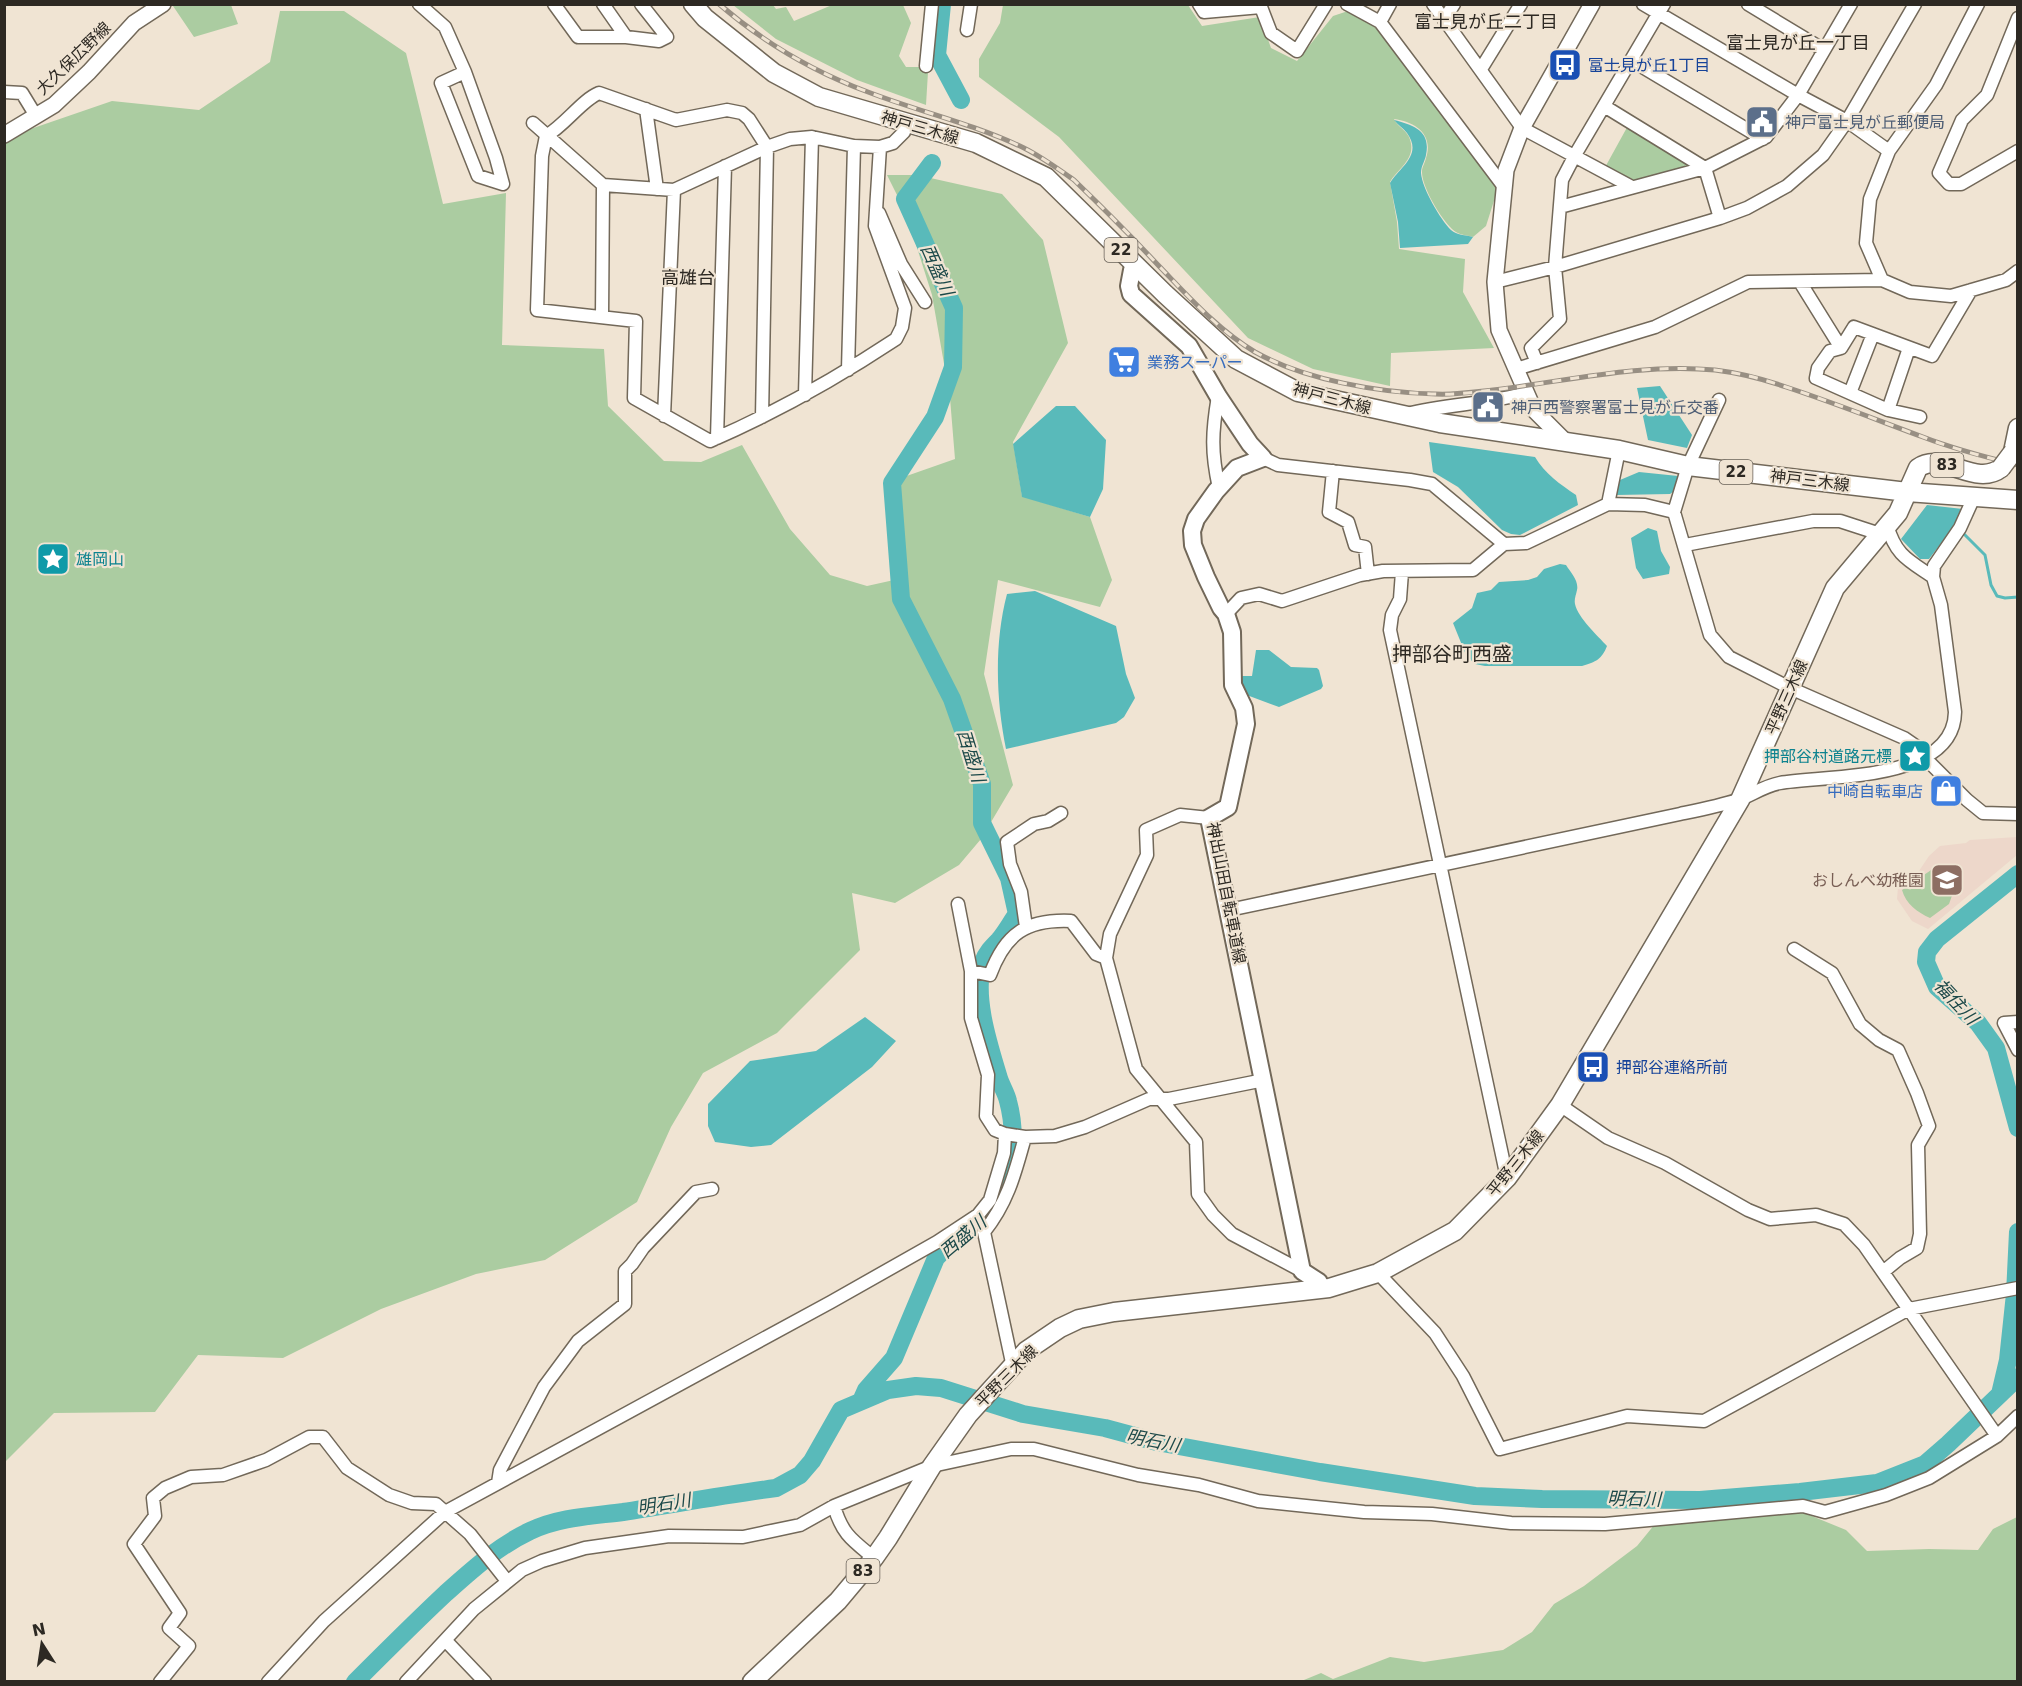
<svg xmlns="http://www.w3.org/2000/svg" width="2022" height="1686" font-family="'DejaVu Sans','Noto Sans JP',sans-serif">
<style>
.education{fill:#edd7ca}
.green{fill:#abcca1}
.water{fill:#59baba}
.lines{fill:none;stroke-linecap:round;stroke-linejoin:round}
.stream{stroke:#59baba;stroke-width:3}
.river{stroke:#59baba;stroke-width:18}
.minor-casing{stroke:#726859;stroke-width:15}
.tertiary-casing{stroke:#726859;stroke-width:18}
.secondary-casing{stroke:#726859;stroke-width:20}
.primary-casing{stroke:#726859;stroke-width:21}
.minor{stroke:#fff;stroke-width:12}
.tertiary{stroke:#fff;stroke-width:15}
.secondary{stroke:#fff;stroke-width:16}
.primary{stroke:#fff;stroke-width:18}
.rail-casing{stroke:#988f83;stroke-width:5}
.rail{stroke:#f0e4d3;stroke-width:3;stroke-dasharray:9;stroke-linecap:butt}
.primary-bridge-casing{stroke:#726859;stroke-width:21;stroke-linecap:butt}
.primary-bridge{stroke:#fff;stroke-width:18}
.labels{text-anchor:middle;stroke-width:4.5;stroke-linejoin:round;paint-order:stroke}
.shield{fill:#f0e4d3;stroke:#686158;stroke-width:1.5}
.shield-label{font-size:15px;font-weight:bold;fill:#2d2923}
.street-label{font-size:16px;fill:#2d2923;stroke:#f0e4d3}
.transit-label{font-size:16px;fill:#164399;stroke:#f0e4d3;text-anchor:start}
.service-label{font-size:16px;fill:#4e5e75;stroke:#f0e4d3;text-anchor:start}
.shop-label{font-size:16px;fill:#366cbe;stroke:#f0e4d3;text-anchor:start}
.culture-label{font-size:16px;fill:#0d838f;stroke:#f0e4d3;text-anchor:start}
.education-label{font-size:16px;fill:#785e54;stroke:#f0e4d3;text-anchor:end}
.neighbourhood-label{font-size:18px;fill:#2d2923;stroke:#f0e4d3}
.water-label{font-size:18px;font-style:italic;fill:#1c4949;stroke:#f0e4d3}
.quarter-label{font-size:20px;fill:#2d2923;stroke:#f0e4d3}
</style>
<rect width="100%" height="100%" fill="#f0e4d3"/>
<path class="education" d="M2017 837V855L1928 929 1912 921 1897 899 1898 887 1917 874 1929 856 1940 846 1966 843 1970 840Z"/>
<path class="green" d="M176 4 231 5 238 24 194 37 173 6Z
M733 5H773L776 9 786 7 794 21 832 5H903L911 23 899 56 906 67H921L928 72 926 105 857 80 776 39Z
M1003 5H1188L1202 26 1260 17 1271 48 1297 61 1333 16 1348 11 1378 29 1498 188 1486 226 1473 237C1466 235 1458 235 1452 229 1441 219 1421 186 1422 171 1422 167 1425 163 1426 158 1434 134 1415 122 1394 119 1397 126 1405 129 1409 137 1418 158 1399 167 1390 182L1397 222 1399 249 1465 259 1463 292 1494 348 1391 353 1390 386 1313 369 1248 338 1059 137 979 77V59L1000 23Z
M280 11H344L406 53 443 204 506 193 502 345 604 349 608 406 664 461 701 462 742 445 790 529 830 575 867 586 894 580 898 479 955 459 950 398 932 295 906 213 887 175H917L1002 194 1043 240 1068 343 1013 442 1022 496 1090 517 1112 580 1100 607 998 580 984 674 1013 785 981 839 959 865 895 903 852 893 860 950 777 1033 703 1073 671 1127 637 1202 545 1260 476 1274 381 1309 283 1358 198 1355 155 1412 54 1413 5 1462V141L16 134 112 101 199 110 270 62Z
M1630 122 1705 168 1632 187 1603 171Z
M1937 866 1954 890 1949 904 1930 918C1917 912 1906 904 1902 890Z
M1802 1512 1846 1530 1867 1551 1929 1549 1978 1550 1993 1529 2017 1517V1681L1299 1682 1321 1673 1333 1679 1390 1657 1424 1662 1503 1650 1532 1632 1554 1604 1584 1586 1637 1546 1655 1524Z"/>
<path class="water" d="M1394 120C1414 125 1431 131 1426 155 1425 161 1421 166 1421 173 1422 188 1440 219 1451 230 1457 235 1465 235 1473 237L1468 244 1400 248 1398 222 1390 183C1400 167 1423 155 1407 133 1403 128 1398 125 1394 120Z
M1660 386 1692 435 1687 448 1648 440 1637 388Z
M1056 406H1075L1106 440 1103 489 1090 517 1022 497 1013 444Z
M1429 442 1535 457C1545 474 1560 484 1576 495L1578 505 1520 535 1511 534 1502 530 1458 487 1433 472Z
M1639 472 1678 476 1680 481 1677 489 1670 494 1616 495 1620 480Z
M1927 505 1963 509 1955 525 1929 559H1920L1901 539Z
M1648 528 1657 531 1661 551 1670 567 1669 574 1643 579 1636 568 1631 538Z
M1560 564 1566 565C1571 573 1579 581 1577 590 1576 595 1574 599 1575 604 1578 618 1598 636 1607 646 1602 659 1596 662 1582 666H1485L1475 664 1466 655 1453 623 1472 608 1477 593 1491 590 1499 582 1528 580 1537 577 1544 569Z
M1035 591 1116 626 1126 674 1135 698 1124 717 1116 723 1006 749C996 700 994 643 1007 594Z
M1256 650H1269L1291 667 1317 668 1319 670 1323 686 1321 689 1279 707 1244 694 1241 676H1252Z
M865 1017 896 1041 872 1067 771 1145 751 1147 715 1142 708 1126V1104L750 1061 816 1051Z"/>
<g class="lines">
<path class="stream" d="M1962 532 1985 555 1991 585 1997 596 2005 598 2018 597"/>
<path class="river" d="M942 4 937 55 961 100
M2018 874 1937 939 1927 952 1926 962 1937 987 1978 1023 1996 1048 2018 1128
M2000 1394 2008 1360 2015 1294 2018 1232
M862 1399 866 1390 894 1358 936 1258C954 1238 984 1228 997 1203 1013 1173 1017 1134 1008 1101 1006 1092 1000 1084 998 1075 988 1042 973 996 983 962 986 953 992 947 999 940 1006 932 1011 922 1017 914L1009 878 982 823V784L952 699 901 599 892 483 935 417 953 367 954 308 905 199 932 163
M355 1682C385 1652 415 1622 446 1593 472 1570 498 1546 530 1531 559 1517 592 1516 623 1512 674 1504 725 1495 776 1488L800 1475 812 1461 841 1410 888 1390 916 1386 941 1388 1023 1414 1105 1428 1157 1442 1320 1472 1475 1496 1542 1499 1700 1500 1800 1492 1877 1483 1925 1464 1948 1444 2018 1377"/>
<defs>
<path id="minor" d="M419 4 445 27 465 72 496 158 503 184
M554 4 578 37H626L659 41 667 37 641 4
M603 4 626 37
M1199 4 1204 12 1261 7 1271 33 1297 51 1326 4
M1347 4 1380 22 1504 187
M1433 4 1522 128 1632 187
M1643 4 1798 95 1847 121 1889 151
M1748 4 1824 50
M2018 18 1987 95 1962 120 1939 173 1949 184H1961L2018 151
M1444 20 1454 4
M1380 22 1390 4
M967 30 971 4
M1631 60 1763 139
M926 66 932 4
M1481 69 1521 4
M465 72 441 83 478 176 503 184
M4 92 22 93 36 116
M1604 106 1705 168 1720 218
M646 109 657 189
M533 123 603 185 674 190 767 147 790 139 812 137 854 146 880 147 893 143 904 132 906 123
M1560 207 1705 168 1766 137 1798 95 1851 4
M879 213 901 264 925 302
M1882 280 1866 243 1870 199 1889 151 1936 85 1978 4
M1495 282 1555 267 1720 218 1747 208 1787 186 1823 155 1847 121 1915 4
M1800 282 1841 348
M602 317 603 185
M1537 363 1531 348 1560 319 1555 267 1562 180 1575 155 1664 4
M1516 369 1655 327 1748 282 1882 280 1910 292 1951 296 2006 280 2018 271
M848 370 854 146
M1850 393 1873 334
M805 395 812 137
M1218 396C1212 432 1211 452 1219 488
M1888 410 1909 348
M1407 414C1446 404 1487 404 1527 393
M664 416 674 190
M762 417 767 147 749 119 742 113 727 110 676 120 599 93C582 100 565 125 546 136L542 156 537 310 636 321 634 398 710 441C775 413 837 378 896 339L902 327 905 308 875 226 880 147
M1920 417 1888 410 1816 378 1818 368 1830 351 1841 348 1854 327 1932 356 1971 290
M717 438 725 166
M1263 458 1278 465 1410 480 1432 484 1504 544 1526 543 1608 504 1619 450
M1333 471 1329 512 1348 522 1355 545 1365 547 1368 574
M1608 504 1645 505 1674 512 1710 635 1729 657 1790 688 1904 738 1917 747 1925 758 1967 800 1983 813 2018 814
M1674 512 1688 466 1719 400
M1887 525C1896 556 1908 560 1933 577
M1685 545 1813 521H1840L1880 534
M1402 572 1400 599 1392 615 1390 630 1507 1178
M1226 614 1241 598 1259 594 1282 601 1360 575 1383 571 1473 570 1504 544
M1209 818 1180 815 1146 830 1147 855 1110 934 1106 958 1136 1069 1196 1142 1198 1194 1213 1215 1232 1234 1302 1271
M958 904 971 971V1018L988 1075 986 1116 995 1130 1005 1134 1025 1137 1055 1136 1085 1127 1149 1099H1169L1264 1080
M1229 910 1680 814C1699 810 1719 806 1738 800 1752 795 1764 786 1780 783 1828 775 1954 782 1955 712L1941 605 1933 577 1934 566 1960 528 1974 497
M1026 927 1021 892 1010 864 1007 842 1034 824 1048 821 1061 813
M1794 949 1832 973 1860 1024 1879 1040 1898 1050 1917 1093 1929 1126 1918 1145 1920 1234 1917 1248 1900 1258 1883 1272
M971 971 990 975C1005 934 1026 919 1071 921L1096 954 1106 958
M2018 1022 2004 1023 2018 1050
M1560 1105 1608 1138 1665 1163 1748 1210 1770 1219 1816 1215 1844 1224 1864 1245 1997 1436
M1378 1273 1435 1333 1463 1376 1500 1449 1627 1416 1704 1421 1909 1309 2018 1288
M1014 1364 1011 1358 984 1232C1008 1202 1015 1173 1025 1137
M498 1483 500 1470 544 1387 578 1341 625 1304V1271L632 1264 643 1248 696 1192 712 1189
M834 1506C842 1534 852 1540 874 1558
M446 1641 485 1682
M160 1682 189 1646 169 1628 180 1613 134 1544 155 1516 153 1498 165 1488 191 1477 223 1475 266 1460 309 1437H323L347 1468 389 1495 412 1503 436 1504 470 1534 507 1581
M268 1682 324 1621 445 1512 831 1302 937 1242 978 1215 990 1200 1004 1153 1005 1134
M406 1682 474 1609 522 1570 542 1561 585 1548 669 1536 743 1537 800 1525 834 1506 932 1466 1011 1449H1034L1138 1475 1199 1485 1258 1501 1364 1512 1432 1514 1511 1523 1605 1524 1803 1506 1825 1512 1886 1495 1929 1478 1997 1436 2018 1416"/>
<path id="tertiary" d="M4 135 54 105 89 72 134 23 163 4
M1567 443 1534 410 1499 330 1495 282 1506 170 1522 128 1592 4"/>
<path id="secondary" d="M1132 270 1129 286 1131 294 1189 346 1218 396 1250 444 1263 458 1237 468 1216 491 1196 519 1192 531 1193 545 1206 577 1221 608 1226 614 1232 632 1233 685 1244 708 1246 724 1228 807 1209 818 1302 1271 1319 1282"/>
<path id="primary" d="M693 4 705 18 774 73 819 97 976 143 1046 177 1165 294 1236 359 1298 392 1440 423 1619 450 1688 466 1907 492 2018 500
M2013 452 2018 428
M752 1682 838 1601 874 1558 888 1538 932 1466 968 1415 1026 1351 1060 1328 1079 1319 1114 1312 1329 1288 1378 1273 1455 1231 1507 1178 1560 1105 1740 800 1835 588 1898 513 1918 468C1943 450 1975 488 2001 468"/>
</defs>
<use href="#minor" class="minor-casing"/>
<use href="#tertiary" class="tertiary-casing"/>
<use href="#secondary" class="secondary-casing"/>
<use href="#primary" class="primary-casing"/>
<use href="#minor" class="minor"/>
<use href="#tertiary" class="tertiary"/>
<use href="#secondary" class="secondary"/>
<use href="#primary" class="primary"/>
<defs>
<path id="rail" d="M719 4C763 42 814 72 868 92 920 112 974 124 1024 148 1042 157 1058 169 1074 180 1103 208 1131 236 1158 265 1188 296 1218 330 1255 352 1305 380 1380 393 1436 394 1455 395 1475 392 1493 390 1568 381 1640 363 1715 370 1740 373 1763 379 1786 387 1832 402 1877 420 1923 437 1954 449 1985 457 2018 465"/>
</defs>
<use href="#rail" class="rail-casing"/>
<use href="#rail" class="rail"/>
<defs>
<path id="primary-bridge" d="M2001 468 2013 452"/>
</defs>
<use href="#primary-bridge" class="primary-bridge-casing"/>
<use href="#primary-bridge" class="primary-bridge"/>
</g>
<defs>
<symbol id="bus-square" viewBox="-11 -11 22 22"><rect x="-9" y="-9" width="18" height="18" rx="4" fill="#1a4fb4" stroke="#f0e4d3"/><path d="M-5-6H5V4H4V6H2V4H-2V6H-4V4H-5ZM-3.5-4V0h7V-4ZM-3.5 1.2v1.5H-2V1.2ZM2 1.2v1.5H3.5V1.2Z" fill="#fff"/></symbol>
<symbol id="civic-square" viewBox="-11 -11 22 22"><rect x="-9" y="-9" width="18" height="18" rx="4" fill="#5c6f8a" stroke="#f0e4d3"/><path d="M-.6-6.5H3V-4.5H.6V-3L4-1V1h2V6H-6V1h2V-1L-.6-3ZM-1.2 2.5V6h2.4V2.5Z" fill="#fff"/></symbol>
<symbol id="supermarket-square" viewBox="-11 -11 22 22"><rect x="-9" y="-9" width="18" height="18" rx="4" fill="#3f7fe0" stroke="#f0e4d3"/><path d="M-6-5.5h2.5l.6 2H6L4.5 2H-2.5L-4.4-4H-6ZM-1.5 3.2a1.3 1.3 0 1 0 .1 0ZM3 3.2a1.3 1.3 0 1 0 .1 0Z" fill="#fff"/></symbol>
<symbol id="sight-square" viewBox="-11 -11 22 22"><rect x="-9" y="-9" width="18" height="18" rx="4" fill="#0f9aa8" stroke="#f0e4d3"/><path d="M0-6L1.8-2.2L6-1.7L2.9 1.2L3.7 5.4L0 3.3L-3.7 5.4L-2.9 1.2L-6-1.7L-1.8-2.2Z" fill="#fff"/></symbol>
<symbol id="shop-square" viewBox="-11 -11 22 22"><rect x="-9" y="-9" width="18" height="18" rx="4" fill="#3f7fe0" stroke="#f0e4d3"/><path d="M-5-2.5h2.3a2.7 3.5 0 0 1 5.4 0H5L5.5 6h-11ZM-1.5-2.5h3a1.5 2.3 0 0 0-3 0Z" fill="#fff"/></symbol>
<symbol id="school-square" viewBox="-11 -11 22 22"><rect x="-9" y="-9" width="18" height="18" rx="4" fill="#8d6e63" stroke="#f0e4d3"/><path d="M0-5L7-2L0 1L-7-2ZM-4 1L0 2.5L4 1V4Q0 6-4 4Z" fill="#fff"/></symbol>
</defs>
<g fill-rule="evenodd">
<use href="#bus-square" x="1546" y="46" width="38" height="38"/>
<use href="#civic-square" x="1743" y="103" width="38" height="38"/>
<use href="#supermarket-square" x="1105" y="343" width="38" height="38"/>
<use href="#civic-square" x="1469" y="388" width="38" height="38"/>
<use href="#sight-square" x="34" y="540" width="38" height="38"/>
<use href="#sight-square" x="1896" y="737" width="38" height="38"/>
<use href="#shop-square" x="1927" y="772" width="38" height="38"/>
<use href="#school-square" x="1928" y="861" width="38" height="38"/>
<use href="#bus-square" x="1574" y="1048" width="38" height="38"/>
</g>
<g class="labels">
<g class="shield">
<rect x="1104.5" y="238" width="33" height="24" rx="4.5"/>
<rect x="1930.5" y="453" width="33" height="24" rx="4.5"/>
<rect x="1719.5" y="460" width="33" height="24" rx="4.5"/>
<rect x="846.5" y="1559" width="33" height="24" rx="4.5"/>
</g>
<g class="shield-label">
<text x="1121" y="255">22</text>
<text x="1947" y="470">83</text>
<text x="1736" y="477">22</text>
<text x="863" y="1576">83</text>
</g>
<g class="street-label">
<text transform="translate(73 58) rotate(-44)" y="6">大久保広野線</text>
<text transform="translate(920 127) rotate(16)" y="6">神戸三木線</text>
<text transform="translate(1332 398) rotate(15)" y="6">神戸三木線</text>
<text transform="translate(1810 480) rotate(7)" y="6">神戸三木線</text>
<text transform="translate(1786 697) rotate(-66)" y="6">平野三木線</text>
<text transform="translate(1227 893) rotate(79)" y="6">神出山田自転車道線</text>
<text transform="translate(1515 1163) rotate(-51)" y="6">平野三木線</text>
<text transform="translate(1006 1376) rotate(-45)" y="6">平野三木線</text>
</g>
<g class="transit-label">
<text x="1588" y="71">富士見が丘1丁目</text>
<text x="1616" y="1073">押部谷連絡所前</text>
</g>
<g class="service-label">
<text x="1785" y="128">神戸富士見が丘郵便局</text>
<text x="1511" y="413">神戸西警察署富士見が丘交番</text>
</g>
<g class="shop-label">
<text x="1147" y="368">業務スーパー</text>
<text x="1923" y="797" text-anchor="end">中崎自転車店</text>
</g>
<g class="culture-label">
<text x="76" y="565">雄岡山</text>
<text x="1892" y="762" text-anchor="end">押部谷村道路元標</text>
</g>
<g class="education-label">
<text x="1924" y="886">おしんべ幼稚園</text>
</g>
<g class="neighbourhood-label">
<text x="1486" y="28">富士見が丘二丁目</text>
<text x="1798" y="49">富士見が丘一丁目</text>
<text x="688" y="284">高雄台</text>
</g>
<g class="water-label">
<text transform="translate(937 270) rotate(66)" y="6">西盛川</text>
<text transform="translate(971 756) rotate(73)" y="6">西盛川</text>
<text transform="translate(1956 1002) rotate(47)" y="6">福住川</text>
<text transform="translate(963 1237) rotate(-40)" y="6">西盛川</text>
<text transform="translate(1153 1441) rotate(11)" y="6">明石川</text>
<text transform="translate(1634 1499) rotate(1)" y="6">明石川</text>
<text transform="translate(664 1504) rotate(-9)" y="6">明石川</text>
</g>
<g class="quarter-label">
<text x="1452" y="661">押部谷町西盛</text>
</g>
</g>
<rect width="2022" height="1686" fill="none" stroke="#2d2923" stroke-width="12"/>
<g transform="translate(42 1644) rotate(348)" stroke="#f0e4d3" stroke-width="4.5" paint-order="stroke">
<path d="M0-4.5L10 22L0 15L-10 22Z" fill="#2d2923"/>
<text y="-9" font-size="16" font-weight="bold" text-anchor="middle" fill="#2d2923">N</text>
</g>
</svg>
